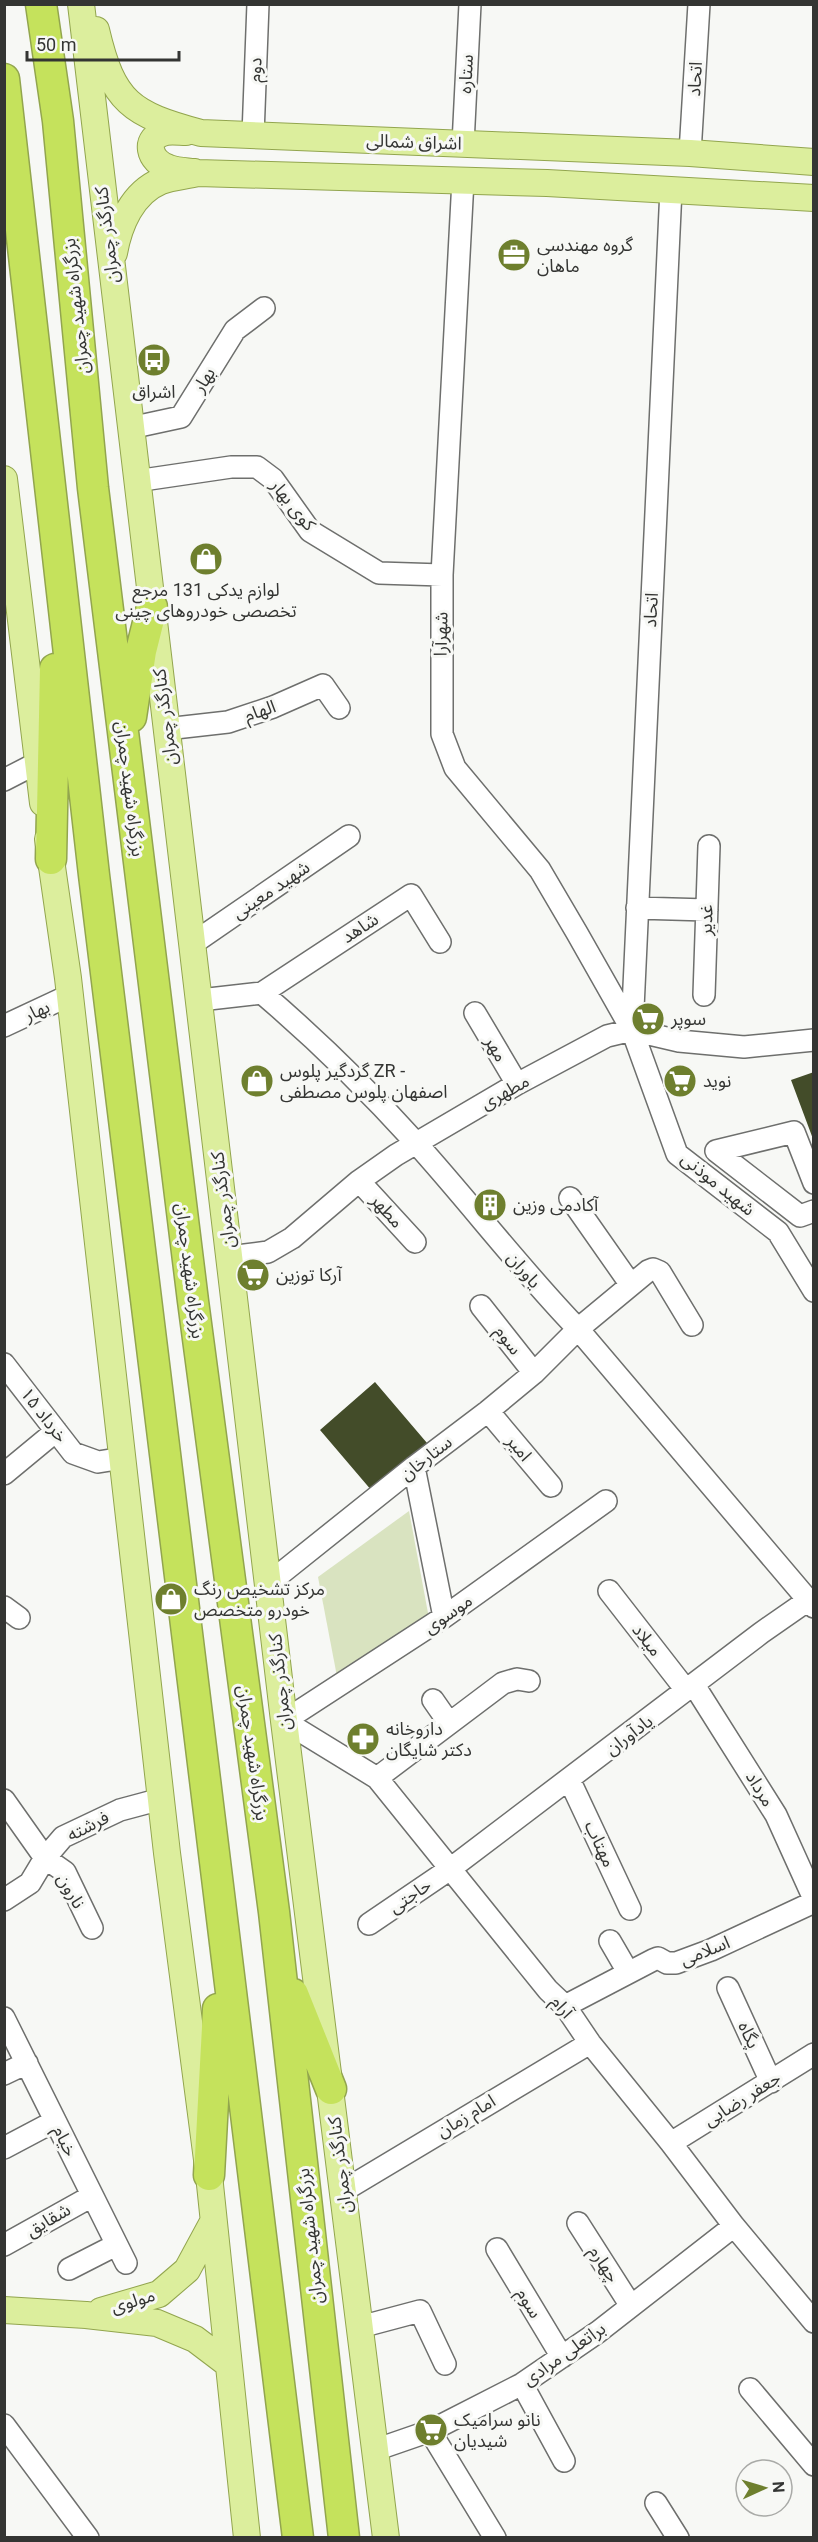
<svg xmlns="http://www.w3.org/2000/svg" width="818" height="2542" font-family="Roboto,'Noto Sans Arabic',sans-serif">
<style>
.green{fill:#d9e3c0}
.building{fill:#434c29}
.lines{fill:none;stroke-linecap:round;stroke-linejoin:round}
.minor-casing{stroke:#6e6f6d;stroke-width:24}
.major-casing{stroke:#92a54e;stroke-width:28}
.highway-casing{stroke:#92a54e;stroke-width:33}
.minor{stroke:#fff;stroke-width:21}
.major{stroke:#dcee9d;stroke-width:26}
.highway{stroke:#c5e25c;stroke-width:30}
.labels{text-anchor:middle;stroke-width:6;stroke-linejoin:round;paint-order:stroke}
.street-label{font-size:18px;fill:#343533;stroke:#f7f8f5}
.poi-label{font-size:18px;fill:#343533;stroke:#f7f8f5;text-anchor:start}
</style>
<rect width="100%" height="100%" fill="#f7f8f5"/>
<path class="green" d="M409 1511 431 1629 339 1687 318 1577Z"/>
<path class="building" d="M814 1072V1139H813L791 1080Z
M490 1189 504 1246 484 1222Z
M375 1382 427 1443 372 1491 320 1430Z"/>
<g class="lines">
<defs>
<path id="minor" d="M253 135 258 4
M463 144 470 4
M690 153 699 4
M463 180 442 575V734L455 768 540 870 577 933 632 1030 677 1154 778 1232 814 1291
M130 428 181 417 235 330 264 308
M136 481 231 467H257L273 479 310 531 379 573 442 575
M166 729 228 722 273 707 323 685 339 708
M4 780 37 763
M637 908 707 910
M192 944 349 836
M262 993 411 895 440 942
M704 995 709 846
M200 1000 262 993C316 1039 368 1090 416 1143 471 1204 521 1270 578 1329L814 1607
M475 1013 517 1084
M4 1026 70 995
M632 1030 671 189
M359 1181 415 1242
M814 1183 794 1132 716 1151 800 1216 814 1211
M570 1198 631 1285
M229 1257 268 1252 292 1238 359 1181 396 1155 517 1084 607 1036 632 1030 679 1041 744 1047 814 1040
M481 1306 534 1373
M4 1364 73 1453 98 1462 123 1458
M488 1411 551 1486
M414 1467 444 1617
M4 1474 56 1431
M606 1501 444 1617 284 1721 377 1778 548 1990 565 2006 590 2043 671 2143 734 2226 814 2322
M269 1583 414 1467 488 1411 534 1373 578 1329 648 1271 653 1269 660 1272 692 1325
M609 1591 686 1690
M4 1607 19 1618
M694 1685 776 1815 814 1899
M433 1700 449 1723
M377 1778 503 1683 517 1679 529 1681
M569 1779 630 1909
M4 1800 45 1858 65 1872 92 1928
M4 1900 30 1883 45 1858 63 1837 120 1810 161 1799
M369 1924 450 1869 761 1633 807 1601
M610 1941 628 1972
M728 1988 771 2082
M565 2006 653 1960 658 1958 667 1963H676L711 1950 814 1902
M4 2018 126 2263
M4 2074 27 2063
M671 2143 814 2054
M4 2148 55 2121
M343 2191 590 2043
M578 2223 631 2306
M4 2245 92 2196
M497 2249 562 2357
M69 2269 116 2245
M360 2327 420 2311 445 2364
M522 2384 564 2461
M750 2389 814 2465
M4 2425 88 2538
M430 2431 495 2538
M375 2450 430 2431 522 2384 598 2332 734 2226
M656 2503 678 2538"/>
<path id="major" d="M81 4 284 1721 386 2538
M96 30C113 103 131 114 201 133L690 153 814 162
M186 132C180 132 172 131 166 132 142 137 149 162 169 168 177 171 186 171 194 172
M114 253C119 225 132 193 161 181 172 177 186 176 198 173L547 183 814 198
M4 479 43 803
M48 839 68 978 167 1853 209 2175 247 2538
M4 2310 86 2315 157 2323 195 2339 228 2364
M101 2311 159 2294 187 2270 213 2222"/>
<path id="highway" d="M41 4 58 121 93 488 193 1301 274 1912 344 2538
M4 79 94 875 298 2538
M131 717 141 651 152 607
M51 859 55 669
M293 1994 331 2089
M209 2175 218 2009"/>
</defs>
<use href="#minor" class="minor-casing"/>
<use href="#major" class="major-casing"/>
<use href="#highway" class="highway-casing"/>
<use href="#minor" class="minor"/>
<use href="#major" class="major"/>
<use href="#highway" class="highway"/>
</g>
<defs>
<symbol id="office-disc" viewBox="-11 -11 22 22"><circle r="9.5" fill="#6e7f2e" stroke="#f7f8f5"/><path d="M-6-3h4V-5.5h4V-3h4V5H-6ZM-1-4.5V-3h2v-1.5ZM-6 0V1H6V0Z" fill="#fff"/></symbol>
<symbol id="bus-disc" viewBox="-11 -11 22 22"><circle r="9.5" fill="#6e7f2e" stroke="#f7f8f5"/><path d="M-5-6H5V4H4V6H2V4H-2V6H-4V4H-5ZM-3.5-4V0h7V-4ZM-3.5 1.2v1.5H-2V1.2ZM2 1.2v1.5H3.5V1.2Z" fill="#fff"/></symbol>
<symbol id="shop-disc" viewBox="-11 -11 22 22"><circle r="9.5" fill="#6e7f2e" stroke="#f7f8f5"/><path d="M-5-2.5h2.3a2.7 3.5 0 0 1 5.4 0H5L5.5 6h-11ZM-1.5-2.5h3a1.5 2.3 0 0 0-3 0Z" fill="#fff"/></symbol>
<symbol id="supermarket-disc" viewBox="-11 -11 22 22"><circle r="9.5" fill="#6e7f2e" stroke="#f7f8f5"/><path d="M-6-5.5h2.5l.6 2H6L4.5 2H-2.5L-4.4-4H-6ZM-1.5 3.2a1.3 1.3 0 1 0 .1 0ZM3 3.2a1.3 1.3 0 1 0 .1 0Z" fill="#fff"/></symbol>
<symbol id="building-disc" viewBox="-11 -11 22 22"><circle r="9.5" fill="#6e7f2e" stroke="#f7f8f5"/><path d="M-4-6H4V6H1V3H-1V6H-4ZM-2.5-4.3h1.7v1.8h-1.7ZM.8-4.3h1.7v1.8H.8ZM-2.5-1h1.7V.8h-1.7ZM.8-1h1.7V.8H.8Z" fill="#fff"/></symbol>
<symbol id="pharmacy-disc" viewBox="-11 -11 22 22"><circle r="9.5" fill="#6e7f2e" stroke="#f7f8f5"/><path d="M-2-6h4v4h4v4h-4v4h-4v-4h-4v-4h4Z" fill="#fff"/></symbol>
</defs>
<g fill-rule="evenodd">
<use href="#office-disc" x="495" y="236" width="38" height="38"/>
<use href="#bus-disc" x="135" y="341" width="38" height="38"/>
<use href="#shop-disc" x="187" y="540" width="38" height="38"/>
<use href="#supermarket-disc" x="629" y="1000" width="38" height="38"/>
<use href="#shop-disc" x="238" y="1062" width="38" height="38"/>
<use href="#supermarket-disc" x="661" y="1062" width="38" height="38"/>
<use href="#building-disc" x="471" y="1186" width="38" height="38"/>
<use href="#supermarket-disc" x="234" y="1256" width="38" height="38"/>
<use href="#shop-disc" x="152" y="1580" width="38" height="38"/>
<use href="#pharmacy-disc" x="344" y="1720" width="38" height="38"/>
<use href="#supermarket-disc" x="412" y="2411" width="38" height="38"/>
</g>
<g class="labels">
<g class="street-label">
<text transform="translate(255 70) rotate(-88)" y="6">دوم</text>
<text transform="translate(466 74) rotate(-87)" y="6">ستاره</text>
<text transform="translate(695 79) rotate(-87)" y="6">اتحاد</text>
<text transform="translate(414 142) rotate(2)" y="6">اشراق شمالی</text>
<text transform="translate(107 235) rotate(-97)" y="6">کنارگذر چمران</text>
<text transform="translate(76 306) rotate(-96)" y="6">بزرگراه شهید چمران</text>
<text transform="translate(204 380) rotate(-58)" y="6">بهار</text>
<text transform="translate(293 505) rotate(51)" y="6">کوی بهار</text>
<text transform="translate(651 610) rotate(-87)" y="6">اتحاد</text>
<text transform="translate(441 634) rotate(-89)" y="6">شهرآرا</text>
<text transform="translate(260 711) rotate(-19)" y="6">الهام</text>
<text transform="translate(165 717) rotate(-97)" y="6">کنارگذر چمران</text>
<text transform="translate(130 789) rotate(83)" y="6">بزرگراه شهید چمران</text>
<text transform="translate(271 890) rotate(-34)" y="6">شهید معینی</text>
<text transform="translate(706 920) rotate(-88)" y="6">غدیر</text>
<text transform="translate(360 928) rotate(-33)" y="6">شاهد</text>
<text transform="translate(37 1011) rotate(-25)" y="6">بهار</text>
<text transform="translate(496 1049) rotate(60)" y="6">مهر</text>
<text transform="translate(505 1092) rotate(-29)" y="6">مطهری</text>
<text transform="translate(718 1184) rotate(39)" y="6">شهید موذنی</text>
<text transform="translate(223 1200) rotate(-97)" y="6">کنارگذر چمران</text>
<text transform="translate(387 1211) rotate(48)" y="6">مطهر</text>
<text transform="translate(524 1270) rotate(49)" y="6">یاوران</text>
<text transform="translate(190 1271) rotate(83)" y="6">بزرگراه شهید چمران</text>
<text transform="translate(508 1340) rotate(52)" y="6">سوم</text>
<text transform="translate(44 1415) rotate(52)" y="6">۱۵ خرداد</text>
<text transform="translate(519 1448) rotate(50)" y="6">امیر</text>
<text transform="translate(426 1458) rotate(-38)" y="6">ستارخان</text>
<text transform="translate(448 1614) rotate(-35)" y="6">موسوی</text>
<text transform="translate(647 1640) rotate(52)" y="6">میلاد</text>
<text transform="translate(280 1682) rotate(-96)" y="6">کنارگذر چمران</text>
<text transform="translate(629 1735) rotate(-37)" y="6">یادآوران</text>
<text transform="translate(253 1753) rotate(82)" y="6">بزرگراه شهید چمران</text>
<text transform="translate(760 1789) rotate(59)" y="6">مرداد</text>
<text transform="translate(88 1826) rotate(-27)" y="6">فرشته</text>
<text transform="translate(600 1844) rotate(65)" y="6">مهتاب</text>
<text transform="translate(71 1891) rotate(60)" y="6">نارون</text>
<text transform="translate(410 1896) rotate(-34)" y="6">حاجتی</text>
<text transform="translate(705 1951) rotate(-22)" y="6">اسلامی</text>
<text transform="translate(562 2007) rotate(49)" y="6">آرام</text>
<text transform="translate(749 2035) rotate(65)" y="6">پگاه</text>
<text transform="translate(742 2099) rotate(-32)" y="6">جعفر رضایی</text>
<text transform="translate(466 2116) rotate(-31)" y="6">امام زمان</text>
<text transform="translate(65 2141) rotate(64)" y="6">خیام</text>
<text transform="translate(340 2165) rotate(-97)" y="6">کنارگذر چمران</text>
<text transform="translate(48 2220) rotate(-30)" y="6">شقایق</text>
<text transform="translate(310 2236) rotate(-96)" y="6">بزرگراه شهید چمران</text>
<text transform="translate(604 2264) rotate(57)" y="6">چهارم</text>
<text transform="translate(133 2301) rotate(-17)" y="6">مولوی</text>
<text transform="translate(529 2303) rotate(59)" y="6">سوم</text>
<text transform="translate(564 2354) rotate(-35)" y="6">براتعلی مرادی</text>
</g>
<g class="poi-label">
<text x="537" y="251">گروه مهندسی<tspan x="537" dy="21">ماهان</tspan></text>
<text x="154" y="398" text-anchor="middle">اشراق</text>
<text x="206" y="596" text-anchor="middle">لوازم یدکی 131 مرجع<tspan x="206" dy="21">تخصصی خودروهای چینی</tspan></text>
<text x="671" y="1025">سوپر</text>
<text x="280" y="1077">گردگیر پلوس ZR -<tspan x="280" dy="21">اصفهان پلوس مصطفی</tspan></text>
<text x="703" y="1087">نوید</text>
<text x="513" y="1211">آکادمی وزین</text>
<text x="276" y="1281">آرکا توزین</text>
<text x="194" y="1595">مرکز تشخیص رنگ<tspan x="194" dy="21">خودرو متخصص</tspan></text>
<text x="386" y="1735">داروخانه<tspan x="386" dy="21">دکتر شایگان</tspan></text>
<text x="454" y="2426">نانو سرامیک<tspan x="454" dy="21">شیدیان</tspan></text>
</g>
</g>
<rect width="818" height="2542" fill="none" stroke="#343533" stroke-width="12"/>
<g transform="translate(764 2488) rotate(86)"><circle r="28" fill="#f7f8f5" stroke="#a9aaa7" stroke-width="1.5"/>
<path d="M0-4.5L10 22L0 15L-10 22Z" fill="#6e7f2e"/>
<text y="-9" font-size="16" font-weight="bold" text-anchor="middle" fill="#343533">N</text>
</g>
<path d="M27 51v9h152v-9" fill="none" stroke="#343533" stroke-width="3"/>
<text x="36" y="51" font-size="18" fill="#343533" stroke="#f7f8f5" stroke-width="4.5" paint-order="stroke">50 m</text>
</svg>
